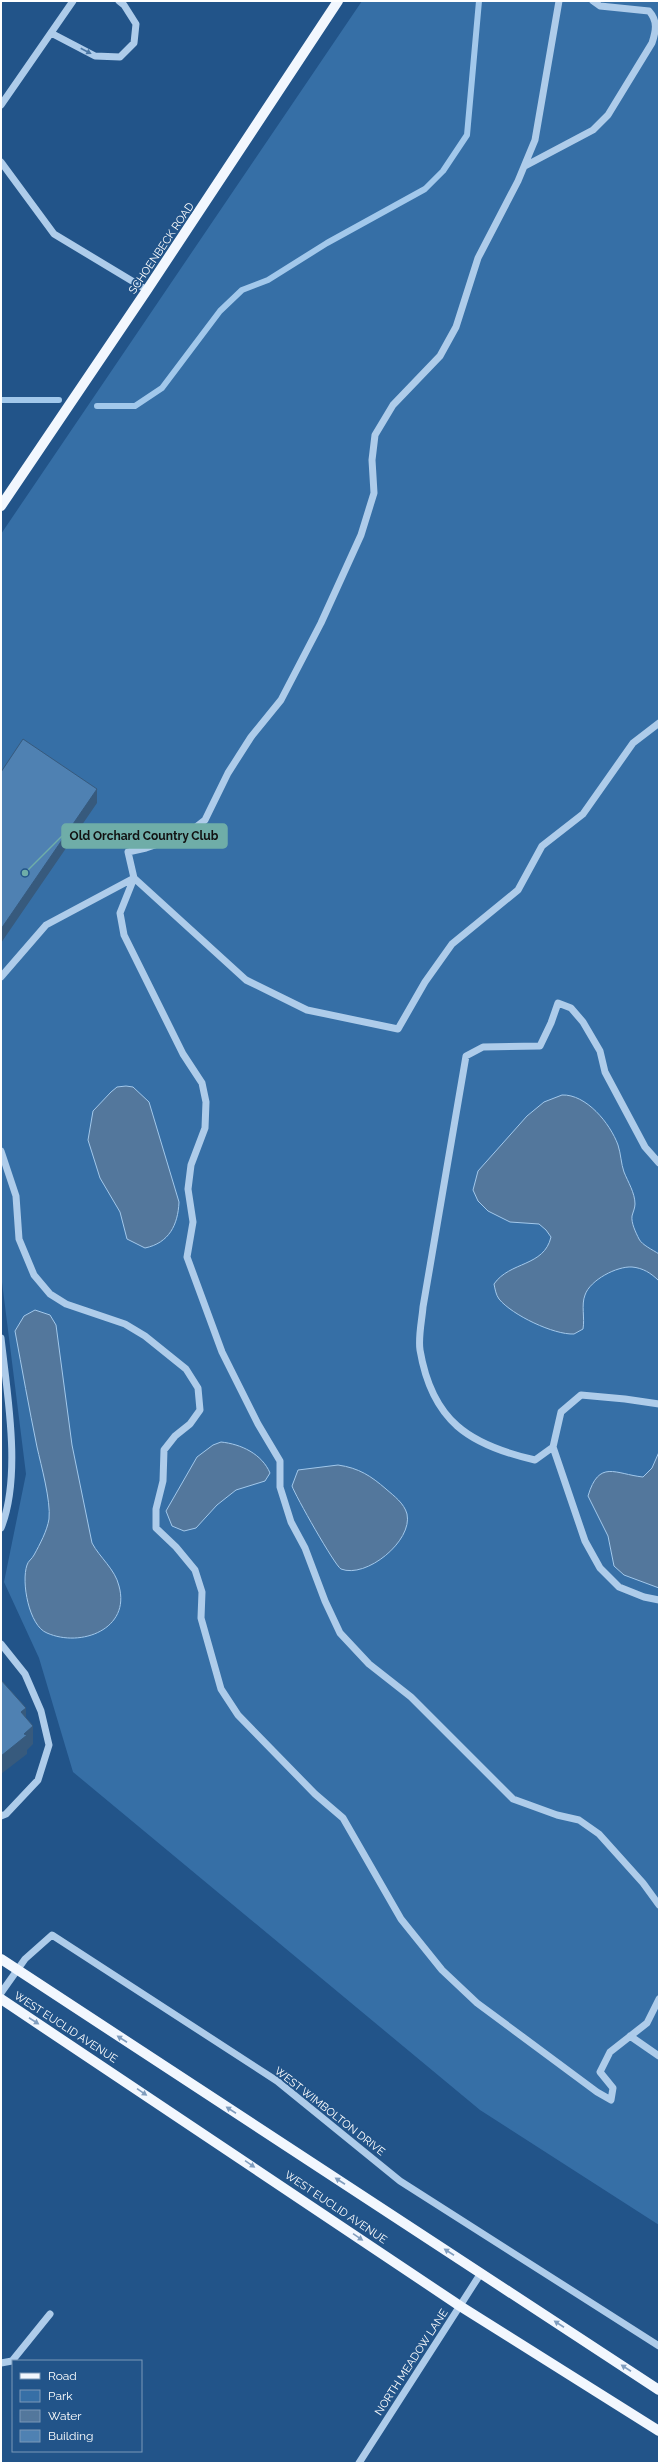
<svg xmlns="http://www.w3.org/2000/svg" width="660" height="2464" font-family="Raleway,sans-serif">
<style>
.green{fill:#366fa6}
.water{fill:#53779c;stroke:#a2c8eb}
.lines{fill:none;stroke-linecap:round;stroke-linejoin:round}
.stream{stroke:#a2c8eb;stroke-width:6}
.minor{stroke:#aeccea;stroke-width:7}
.major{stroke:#f2f7fe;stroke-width:10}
.shaded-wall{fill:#375a7d}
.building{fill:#4f81b2;stroke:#375a7d}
.oneway{fill:#4c78a6}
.oneway2{fill:#809dbe}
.labels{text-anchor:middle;stroke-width:3.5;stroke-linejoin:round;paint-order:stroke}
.street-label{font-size:11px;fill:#fff;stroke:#225489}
.leader{fill:none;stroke:#6fada8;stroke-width:1.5}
.callout-dot{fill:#6fada8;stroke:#225489;stroke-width:1.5}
.callout{fill:#6fada8;stroke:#6fada8;stroke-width:1.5}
.callout-label{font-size:12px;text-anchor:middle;font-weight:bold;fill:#111}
</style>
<rect width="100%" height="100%" fill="#225489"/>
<path class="green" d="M362 1H659V2225L480 2110 73 1772 39 1658 4 1582 26 1474 1 1274V534Z"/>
<path class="water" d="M126 1086 133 1087 149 1102 179 1202C178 1225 169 1243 145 1248L127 1239 120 1212 100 1178 88 1140 93 1111 111 1092 117 1087Z
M562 1095C586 1094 610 1123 618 1145 621 1154 621 1164 624 1172 628 1182 635 1193 635 1204 635 1208 633 1212 632 1216 631 1223 636 1233 639 1239 642 1245 653 1250 659 1254V1281C651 1273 643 1268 632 1267 617 1266 590 1280 585 1295 581 1305 585 1318 583 1329L574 1334C554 1335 512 1315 499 1299 496 1295 495 1289 494 1284 510 1261 544 1267 551 1237L546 1230 539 1224 510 1222 488 1211 478 1201 473 1190 478 1171 527 1116 544 1102Z
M35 1310 50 1315 56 1325 72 1445 92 1543C100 1558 115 1569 119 1586 131 1629 81 1648 47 1633 29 1626 21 1582 27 1565 28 1561 32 1559 34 1555 40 1544 47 1531 49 1519 51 1501 41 1465 37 1447 29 1408 22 1369 15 1331L24 1316Z
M221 1442C241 1444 262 1454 270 1473L265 1481 236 1490 217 1505 196 1528 184 1531 172 1526 166 1511 197 1457 213 1445Z
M659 1452V1588L624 1575 614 1566 608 1536 588 1496C599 1459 615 1474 643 1477L652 1468Z
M338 1465C359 1468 371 1476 386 1489 394 1496 404 1503 407 1514 413 1541 366 1579 341 1569 335 1566 295 1495 292 1486L298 1470Z"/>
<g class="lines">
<path class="stream" d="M1 400H59
M97 406H135L162 388 220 311 242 290 268 280 327 243 425 189 443 171 467 135 479 1"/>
<path class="minor" d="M559 1 535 140 518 181 478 258 456 327 440 356 393 405 375 435 372 460 374 493 361 535 321 623 281 700 251 737 228 773 205 820 187 834 146 848 128 852 134 878 120 913 124 935 183 1054 202 1083 206 1102 205 1128 191 1165 188 1189 193 1222 187 1257 222 1352 258 1424 280 1461V1487L291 1522 305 1548 325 1601 340 1633 369 1664 411 1697 513 1799 557 1815 579 1820 599 1834 643 1883 659 1905
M51 33 95 56 120 57 134 43 136 24 124 5 119 1
M1 105 73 1
M1 162 54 234 147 290
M525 166 593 130 608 115 652 43C656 31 658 21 649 11L600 6 593 1
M1 977 46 925 134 878 246 980 307 1010 398 1029 425 982 452 944 518 890 542 846 583 814 633 743 659 723
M1 1151 16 1196 19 1239 34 1275 50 1294 66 1304 125 1324 145 1336 186 1369 198 1388 200 1410 190 1424 175 1436 164 1450 163 1481 156 1509V1528L176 1547 195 1570 202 1592 201 1618 221 1689 238 1715 315 1794 343 1818 401 1919 442 1970 477 2003 597 2092 611 2100 613 2088 600 2072 610 2052 647 2023 659 1999
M659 1163 645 1147 605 1072 600 1051 583 1022 571 1008 558 1003 551 1023 540 1046 483 1047 466 1056 423 1307C422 1320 418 1337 420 1350 432 1421 469 1445 535 1460L553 1447 561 1412 581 1395 625 1399 659 1404
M1 1338C7 1393 22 1476 1 1528
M553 1447 585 1541 600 1568 619 1587 644 1597 659 1600
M1 1644 25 1674 41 1711 49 1745 38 1780 6 1814 1 1816
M1 1993 25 1959 52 1935 277 2081 400 2181 659 2346
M630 2036 659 2056
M1 2363 12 2361 50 2314
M359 2463 481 2273"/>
<path class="major" d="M1 506 147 290 338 1
M1 1959 659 2390
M1 1999 460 2306 659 2431"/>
</g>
<path class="shaded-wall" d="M97 789V803L1 943V929Z
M26 1708V1726L21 1712Z
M33 1726V1744L27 1750V1754L1 1774V1756Z"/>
<path class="building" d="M23 739 97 789 1 929V772Z
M1 1680 26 1708 21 1712 33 1726 24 1734 27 1735 1 1756Z"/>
<defs><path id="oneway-solid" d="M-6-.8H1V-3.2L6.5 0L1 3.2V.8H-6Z"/></defs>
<use class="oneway" href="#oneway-solid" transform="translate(86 51) rotate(28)"/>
<g class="oneway2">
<use href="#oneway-solid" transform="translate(34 2021) rotate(33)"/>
<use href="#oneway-solid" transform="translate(122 2039) rotate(-147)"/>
<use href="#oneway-solid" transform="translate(142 2092) rotate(34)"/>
<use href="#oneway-solid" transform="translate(231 2110) rotate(-147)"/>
<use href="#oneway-solid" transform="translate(250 2164) rotate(34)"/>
<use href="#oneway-solid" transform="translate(340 2181) rotate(-147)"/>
<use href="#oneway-solid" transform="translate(358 2237) rotate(34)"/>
<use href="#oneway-solid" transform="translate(449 2252) rotate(-147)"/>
<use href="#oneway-solid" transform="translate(559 2324) rotate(-147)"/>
<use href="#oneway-solid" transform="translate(626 2368) rotate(-147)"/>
</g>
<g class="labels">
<g class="street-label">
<text transform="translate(161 248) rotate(-56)" y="4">SCHOENBECK ROAD</text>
<text transform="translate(66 2027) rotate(33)" y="4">WEST EUCLID AVENUE</text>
<text transform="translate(330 2111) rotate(38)" y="4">WEST WIMBOLTON DRIVE</text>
<text transform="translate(336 2207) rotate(34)" y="4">WEST EUCLID AVENUE</text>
<text transform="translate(411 2362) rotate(-57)" y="4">NORTH MEADOW LANE</text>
</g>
</g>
<path class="leader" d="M25 873L62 836"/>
<circle class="callout-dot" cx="25" cy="873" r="4"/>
<rect class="callout" x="62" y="824" width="165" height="24" rx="4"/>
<g class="callout-label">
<text x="144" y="840">Old Orchard Country Club</text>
</g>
<rect width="660" height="2464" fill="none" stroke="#ffffff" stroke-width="4"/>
<rect x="12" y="2360" width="130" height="92" fill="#225489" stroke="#7a98b8"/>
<rect x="20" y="2373" width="20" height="6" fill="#f2f7fe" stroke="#7a98b8"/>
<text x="48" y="2380" font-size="12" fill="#ffffff">Road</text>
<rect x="20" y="2390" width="20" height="12" fill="#366fa6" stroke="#7a98b8"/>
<text x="48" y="2400" font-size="12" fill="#ffffff">Park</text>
<rect x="20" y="2410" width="20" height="12" fill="#53779c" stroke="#7a98b8"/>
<text x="48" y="2420" font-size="12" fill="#ffffff">Water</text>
<rect x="20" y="2430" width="20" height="12" fill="#4f81b2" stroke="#7a98b8"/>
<text x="48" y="2440" font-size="12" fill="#ffffff">Building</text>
</svg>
